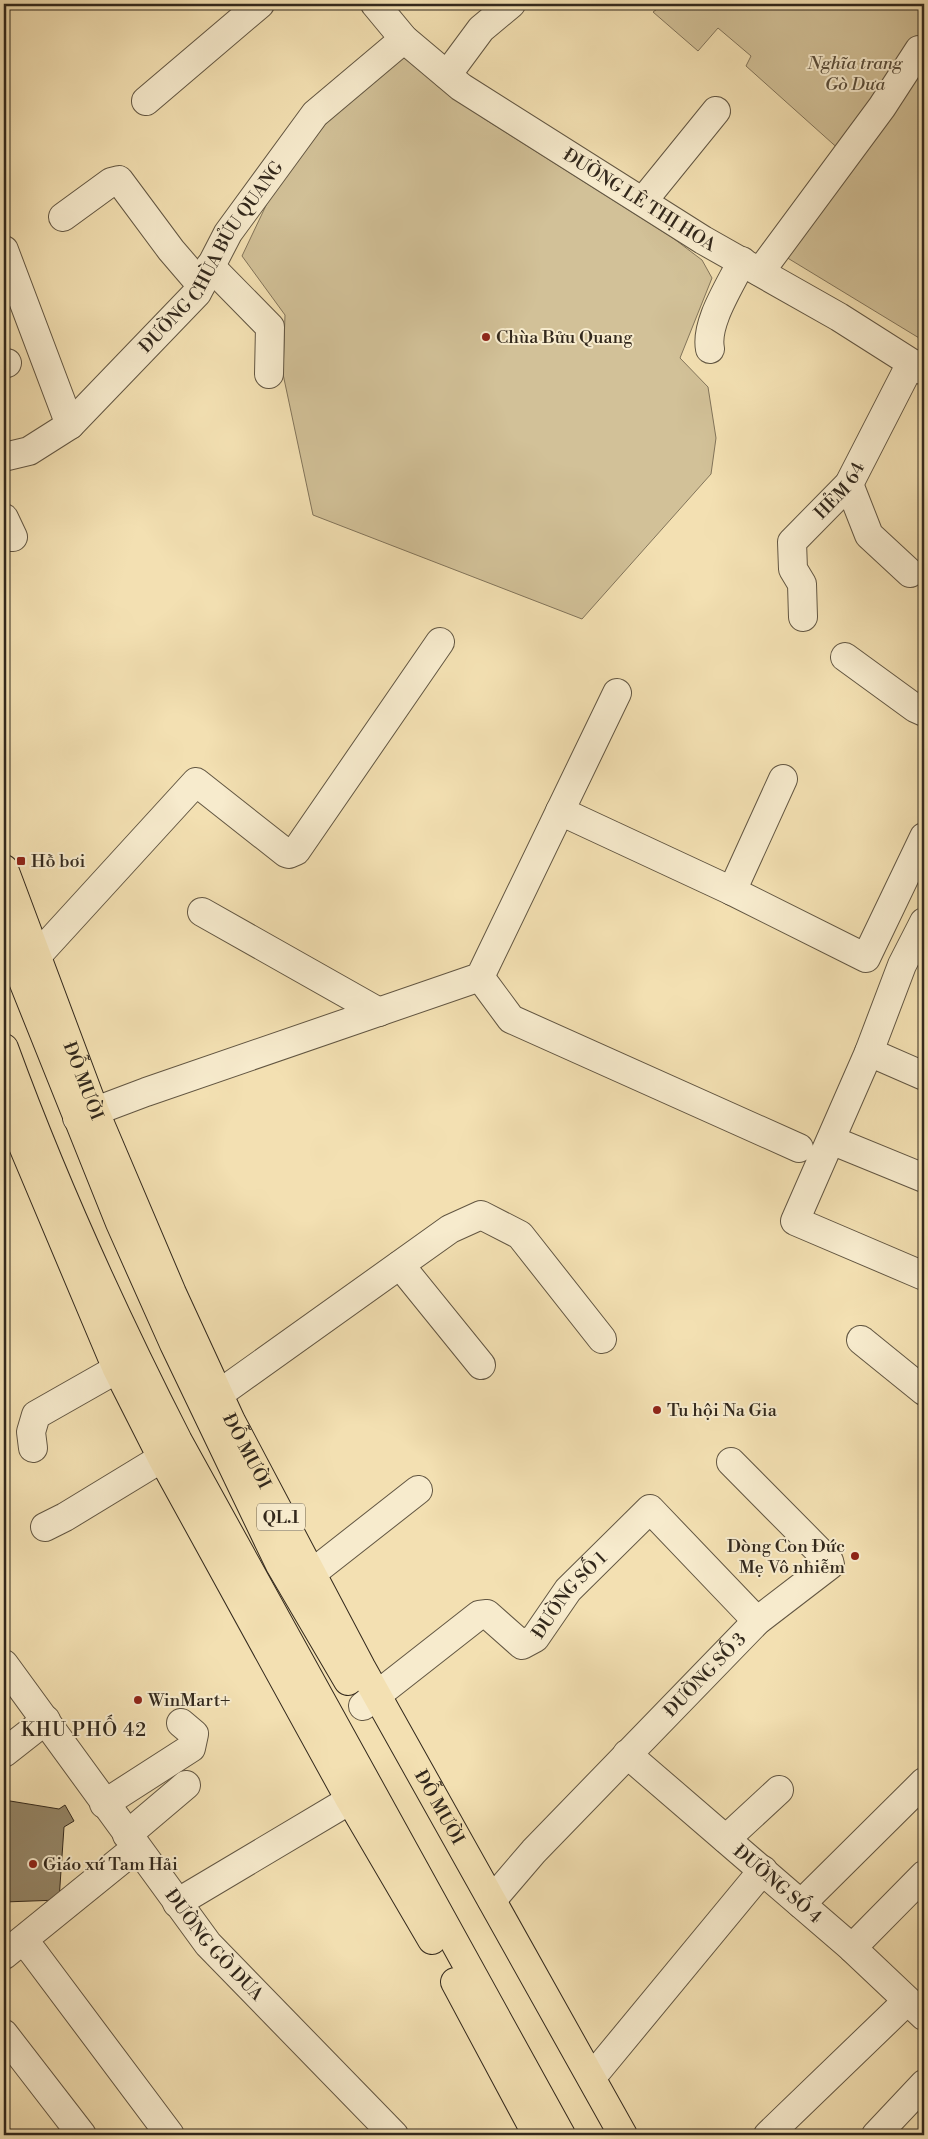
<svg xmlns="http://www.w3.org/2000/svg" width="928" height="2139" font-family="'Libre Bodoni',serif">
<style>
.green{fill:#d2c198;stroke:#82745a}
.building{fill:#96886a;stroke:#32281c}
.lines{fill:none;stroke-linecap:round;stroke-linejoin:round}
.minor-casing{stroke:#625642;stroke-width:30}
.highway-casing{stroke:#32281c;stroke-width:30}
.minor{stroke:#f7ebcd;stroke-width:28}
.highway{stroke:#f3e0b2;stroke-width:28}
.poi-dot{fill:#8f2418;stroke:#f7ebcd;stroke-width:2}
.labels{text-anchor:middle;stroke-width:4;stroke-linejoin:round;paint-order:stroke}
.shield{fill:#f7ebcd;stroke:#6d6251;stroke-width:1}
.shield-label{font-size:16px;font-weight:bold;fill:#32281c}
.park-label{font-size:18px;font-style:italic;fill:#5a4e3b;stroke:#f7ebcd}
.street-label{font-size:18px;fill:#32281c;stroke:#f7ebcd}
.poi-label{font-size:18px;fill:#32281c;stroke:#f7ebcd;text-anchor:start}
.neighbourhood-label{font-size:19px;letter-spacing:1px;fill:#32281c;stroke:#f7ebcd}
</style>
<rect width="100%" height="100%" fill="#f3e0b2"/>
<filter id="stains"><feTurbulence type="fractalNoise" baseFrequency=".004" numOctaves="4"/><feColorMatrix values="0 0 0 0 .2 0 0 0 0 .09 0 0 0 0 .02 0 0 0 .5 -.17"/></filter>
<radialGradient id="worn" r=".72"><stop offset=".6" stop-color="#630" stop-opacity="0"/><stop offset="1" stop-color="#630" stop-opacity=".3"/></radialGradient>
<path class="green" d="M664 4H924V341L781 254 842 152 746 66 751 56 718 28 698 51 653 12Z
M406 55 483 118 673 238 702 260 712 278 680 358 708 387 716 438 711 474 582 619 313 515 283 374 285 315 242 256 271 195 334 113Z"/>
<path class="building" d="M4 1800 59 1809 65 1805 74 1821 64 1827 59 1900 4 1902Z"/>
<g class="lines">
<defs>
<g id="minor">
<path id="s1" d="M375 4 404 39 461 87 703 240 839 317 924 371"/>
<path d="M447 75 481 29 511 4"/>
<path d="M146 101 260 4"/>
<path d="M643 201 716 111"/>
<path d="M63 217 111 182 119 180 171 250 201 285"/>
<path d="M4 250 70 425"/>
<path d="M210 266 270 327 269 374"/>
<path d="M760 272 882 107 919 50"/>
<path d="M710 349C705 323 730 286 742 261"/>
<path d="M4 364 7 363"/>
<path id="s2" d="M4 457 29 451 70 425 197 293 228 233 315 114 404 39"/>
<path d="M849 484 869 535 910 573"/>
<path d="M4 518 13 537"/>
<path id="s3" d="M803 617 802 584 793 569 792 542 849 484 911 363"/>
<path d="M845 657 915 708 924 712"/>
<path d="M560 811 732 891 866 958 924 837"/>
<path d="M732 891 783 779"/>
<path d="M202 912 379 1012"/>
<path d="M924 922 902 965 869 1052 795 1221 924 1276"/>
<path d="M36 957 196 782 286 853 289 854 296 851 440 642"/>
<path d="M480 977 511 1019 799 1148"/>
<path d="M869 1052 924 1076"/>
<path d="M77 1118 146 1092 480 977 617 693"/>
<path d="M831 1140 924 1178"/>
<path d="M400 1265 481 1365"/>
<path d="M861 1340 924 1391"/>
<path d="M219 1394 450 1229 481 1215 520 1235 602 1339"/>
<path d="M33 1448 31 1432 36 1415 117 1369"/>
<path d="M45 1527 65 1517 162 1458"/>
<path d="M311 1574 418 1490"/>
<path id="s4" d="M4 1664 208 1944 394 2135"/>
<path id="s5" d="M363 1706 479 1615 487 1614 522 1645 535 1638 568 1590 650 1509 757 1621"/>
<path d="M4 1753 46 1720"/>
<path id="s6" d="M627 1754 852 1948 924 2016"/>
<path d="M104 1804 191 1748 194 1734 181 1723"/>
<path d="M127 1835 186 1785"/>
<path d="M726 1839 779 1790"/>
<path id="s7" d="M492 1900 534 1851 757 1621 830 1565 829 1561 731 1462"/>
<path d="M177 1903 350 1800"/>
<path d="M801 1904 924 1782"/>
<path d="M23 1941 33 1952 170 2135"/>
<path d="M852 1948 924 1875"/>
<path d="M4 1955 136 1848"/>
<path d="M4 2034 82 2135"/>
<path d="M592 2077 763 1870"/>
<path d="M768 2135 907 2001"/>
<path d="M876 2135 924 2084"/>
</g>
<g id="highway">
<path id="s8" d="M4 869 95 1112 172 1293 231 1421 361 1667 623 2135"/>
<path d="M4 925 19 971 120 1223 174 1344 280 1565 348 1681"/>
<path d="M4 1048C53 1182 113 1314 178 1441L561 2135"/>
<path d="M4 1101 117 1369 162 1458 350 1800 432 1940"/>
<path d="M455 1982 537 2135"/>
</g>
</defs>
<use href="#minor" class="minor-casing"/>
<use href="#highway" class="highway-casing"/>
<use href="#minor" class="minor"/>
<use href="#highway" class="highway"/>
</g>
<g class="poi-dot">
<circle cx="486" cy="337" r="5"/>
<rect x="16" y="856" width="10" height="10" rx="2.5"/>
<circle cx="657" cy="1410" r="5"/>
<circle cx="855" cy="1556" r="5"/>
<circle cx="138" cy="1700" r="5"/>
<circle cx="33" cy="1864" r="5"/>
</g>
<g class="labels">
<rect class="shield" x="257" y="1503.5" width="48" height="27" rx="4"/>
<g class="shield-label">
<text x="281" y="1523">QL.1</text>
</g>
<g class="park-label">
<text x="855" y="69">Nghĩa trang<tspan x="855" dy="21">Gò Dưa</tspan></text>
</g>
<g class="street-label">
<text dy="6" stroke="none"><textPath href="#s1" startOffset="331">ĐƯỜNG LÊ THỊ HOA</textPath></text>
<text dy="6" stroke="none"><textPath href="#s2" startOffset="295">ĐƯỜNG CHÙA BỬU QUANG</textPath></text>
<text dy="6" stroke="none"><textPath href="#s3" startOffset="148">HẺM 64</textPath></text>
<text dy="6" stroke="none"><textPath href="#s8" startOffset="226">ĐỖ MƯỜI</textPath></text>
<text dy="6" stroke="none"><textPath href="#s8" startOffset="631">ĐỖ MƯỜI</textPath></text>
<text dy="6" stroke="none"><textPath href="#s5" startOffset="272">ĐƯỜNG SỐ 1</textPath></text>
<text dy="6" stroke="none"><textPath href="#s7" startOffset="310">ĐƯỜNG SỐ 3</textPath></text>
<text dy="6" stroke="none"><textPath href="#s8" startOffset="1036">ĐỖ MƯỜI</textPath></text>
<text dy="6" stroke="none"><textPath href="#s6" startOffset="199">ĐƯỜNG SỐ 4</textPath></text>
<text dy="6" stroke="none"><textPath href="#s4" startOffset="351">ĐƯỜNG GÒ DƯA</textPath></text>
</g>
<g class="poi-label">
<text x="496" y="343">Chùa Bửu Quang</text>
<text x="31" y="867">Hồ bơi</text>
<text x="667" y="1416">Tu hội Na Gia</text>
<text x="845" y="1552" text-anchor="end">Dòng Con Đức<tspan x="845" dy="21">Mẹ Vô nhiễm</tspan></text>
<text x="148" y="1706">WinMart+</text>
<text x="43" y="1870">Giáo xứ Tam Hải</text>
</g>
<g class="neighbourhood-label">
<text x="84" y="1736">KHU PHỐ 42</text>
</g>
</g>
<rect width="928" height="2139" fill="none" stroke="#f3e0b2" stroke-width="20"/>
<rect x="5" y="5" width="918" height="2129" fill="none" stroke="#32281c" stroke-width="2.5"/>
<rect x="10" y="10" width="908" height="2119" fill="none" stroke="#32281c"/>
<rect width="100%" height="100%" filter="url(#stains)"/>
<rect width="100%" height="100%" fill="url(#worn)"/>
</svg>
